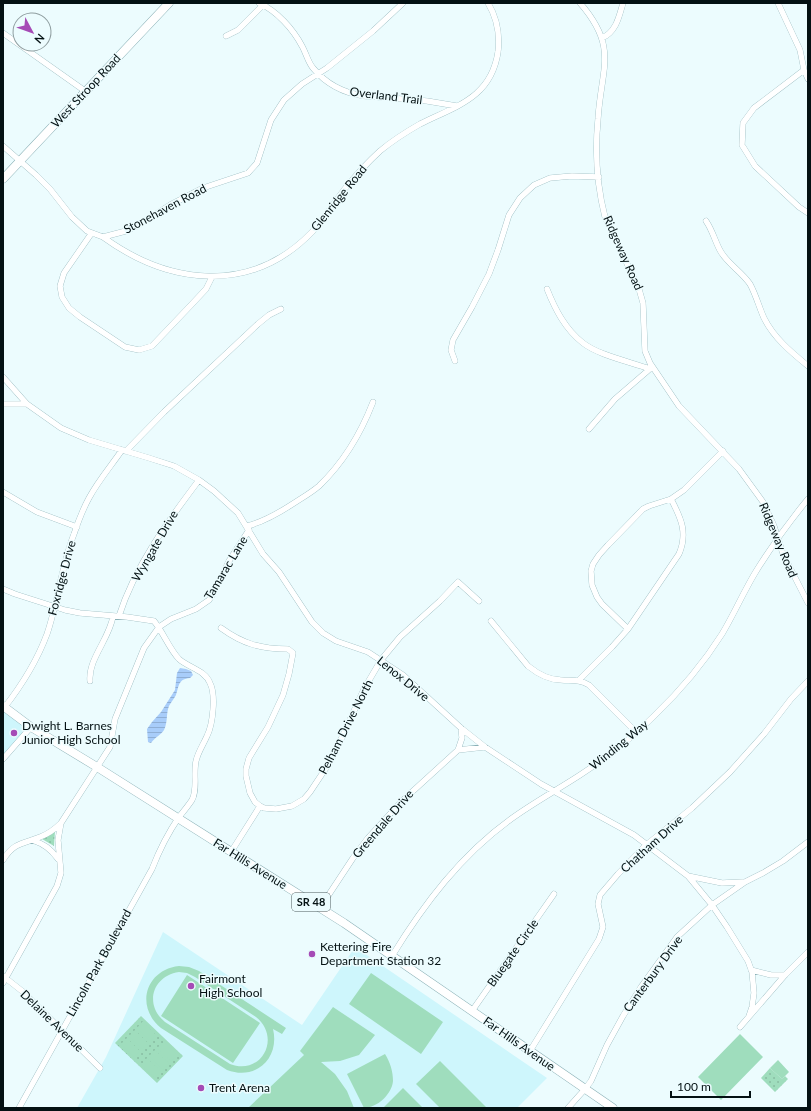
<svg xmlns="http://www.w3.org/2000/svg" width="811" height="1111" font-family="Lato,sans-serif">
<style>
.built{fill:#cef6fc}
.grass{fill:url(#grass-dots)}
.garden{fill:#9fddbd;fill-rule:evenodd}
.water{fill:url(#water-rules)}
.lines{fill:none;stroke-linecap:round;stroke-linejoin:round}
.street-casing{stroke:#8ab0b6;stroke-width:6}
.secondary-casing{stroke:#8ab0b6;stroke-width:9}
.primary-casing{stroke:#8ab0b6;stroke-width:9}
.street{stroke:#fff;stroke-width:5.5}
.secondary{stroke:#fff;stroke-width:8}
.primary{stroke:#fff;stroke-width:8}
.poi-dot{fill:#a54bb6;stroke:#ecfcfe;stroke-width:1.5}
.labels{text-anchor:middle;stroke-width:3;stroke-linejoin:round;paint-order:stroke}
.shield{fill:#ecfcfe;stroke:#4a585a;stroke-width:1}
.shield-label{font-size:11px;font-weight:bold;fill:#041113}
.street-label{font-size:12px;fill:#041113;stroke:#ecfcfe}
.poi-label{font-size:12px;fill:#041113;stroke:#ecfcfe;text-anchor:start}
</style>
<defs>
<pattern id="grass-dots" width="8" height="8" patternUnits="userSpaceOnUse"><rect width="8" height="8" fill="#9fddbd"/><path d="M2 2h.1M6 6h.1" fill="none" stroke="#87bda2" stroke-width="1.8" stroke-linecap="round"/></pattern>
<pattern id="water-rules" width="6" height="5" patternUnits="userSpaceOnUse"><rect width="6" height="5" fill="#a8cdfa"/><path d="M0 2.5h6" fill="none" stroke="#8fafd5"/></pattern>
</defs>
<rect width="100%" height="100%" fill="#ecfcfe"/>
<path class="built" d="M3 706 31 727 3 759Z
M163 932 302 1025 355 947 547 1078 517 1108H77L106 1057Z"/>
<path class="grass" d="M55 831 54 846 42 839Z
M141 1016 183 1056 157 1083 115 1043Z
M770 1068 782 1079 785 1076 788 1079 775 1092 761 1078Z"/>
<path class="garden" d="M179 966 189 967 199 971 286 1028 282 1034 273 1029C280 1058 256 1081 227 1070L161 1028C135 1007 145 970 179 966ZM179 972 187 973 195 977 256 1017C282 1038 261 1076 230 1064L165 1022C144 1005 152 976 179 972Z
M371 973 443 1022 421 1054 349 1004Z
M187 975 260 1023 233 1063 161 1016Z
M333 1007 375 1035 359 1055 340 1061 321 1062 335 1074 347 1091 354 1108H248L304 1055 300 1051Z
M143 1021 156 1035 150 1041 137 1028Z
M135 1030 148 1043 142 1049 129 1036Z
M740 1034 763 1057 721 1100 698 1077Z
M127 1038 140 1051 134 1057 121 1044Z
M164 1042 177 1055 171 1061 157 1048Z
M155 1050 169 1063 163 1070 149 1056Z
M385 1054C390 1062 393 1071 393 1081 392 1094 377 1108 364 1108L347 1074Z
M147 1058 161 1071 155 1078 141 1065Z
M778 1060 789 1072 782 1079 770 1068Z
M440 1061 487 1108H440L416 1084Z
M403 1088 423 1108H383Z"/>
<path class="water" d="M180 668 186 669 191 671 193 675 190 678C178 679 179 686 176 695 174 699 171 702 169 706 166 713 168 722 164 730 161 735 155 737 151 743L148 742 147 729 152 722 161 712 175 690 177 673Z"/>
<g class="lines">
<defs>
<path id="street" d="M259 3C277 11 293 29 302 46 306 53 308 62 313 68 326 84 344 93 364 96L427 101 457 106
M580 3C619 48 601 68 598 119 595 150 597 186 605 217L639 289 643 303 645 351 650 363 679 406 739 469 763 502 774 526 783 554 808 603
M778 3 800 50 804 70 808 79
M3 33 85 91
M226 36 238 30 265 3
M602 38C616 32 619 17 623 3
M804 70 754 108 743 123 742 145 755 166 799 207 808 213
M3 146 36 175 50 189 72 217 87 231 103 237 126 231 139 225 170 205 203 188 248 173 257 163 271 120 284 100 302 84 327 68 373 31 403 3
M706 221C713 231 715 242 721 252 728 264 742 272 750 284 756 295 759 307 764 318 774 338 791 352 808 366
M91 234 64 273 60 286 62 297 69 308 80 317 125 347 139 350 152 346 192 304 206 289 212 277
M103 237C169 285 251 295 312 232 325 218 335 201 347 186 357 174 368 162 380 151 392 141 406 132 420 124 456 106 491 98 498 52 500 35 497 18 488 3
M547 289C555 309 565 329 583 343 598 355 631 362 650 369
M455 361 451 350 453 340 472 307 489 274 498 250 509 215 520 198 534 185 550 178 572 176 599 177
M3 377 27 404 61 428 89 440 149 458 174 466 199 480 214 491 238 513 263 554 279 572 312 622 323 633 336 641 368 652 403 675 461 728 485 747 541 784 634 835 688 876 712 905 727 927 748 961 752 972 754 993 752 1007 749 1016
M3 404H27
M589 429 615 399 651 368
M126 451 164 412 258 324 269 315 281 309
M3 492 37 512 77 527
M247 526C263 522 277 514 291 505 300 499 311 493 319 486 343 463 361 433 373 402
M3 589 15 594 65 610 80 613 127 617 154 621C163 632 170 650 179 659 189 668 205 670 210 683 216 695 213 724 207 736 203 745 198 752 196 761 193 774 198 789 192 800 188 806 183 812 179 817 168 833 159 851 152 869L19 1108
M119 616C135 566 168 521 199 480
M491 621 528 666C538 674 548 680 561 680 571 681 579 679 589 685L636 732
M221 628C243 644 261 649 288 649L293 653 289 674 283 695 268 727 249 758 246 769V776L250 793 255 802 260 806 264 808 276 809 292 806 304 799 310 792 332 759 364 689 381 660 400 637 440 601 458 582 479 601
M628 629 602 604 597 597 592 585 591 571 593 564 599 555 608 545 643 509 649 506 671 499 684 490 723 451
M579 680 612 647 628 629 679 554C688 533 681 518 671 499
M90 681C88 659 110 638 113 616
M4 708C22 685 37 661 47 634 58 602 61 567 74 534 78 522 83 509 89 498 98 481 111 466 122 450
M458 750 462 738 461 728
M3 759 31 727
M32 840C44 844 51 849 58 859
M231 852 260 806
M3 860C14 842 23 844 40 837 48 834 55 829 61 823
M688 876 722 883 743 882
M320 908 353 858 368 838 402 801 458 750 485 747
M392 956C424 904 461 855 511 819 533 803 557 790 580 775 606 758 632 738 654 716 679 692 703 664 722 634 734 614 743 593 755 573 771 547 789 522 808 499
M751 970 771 975H785
M3 976 22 991 100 1068
M3 983 57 886 61 873 58 840 61 823 110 747 115 719 144 648 159 627 171 619 196 609 209 600 213 594 229 561 249 530
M472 1011 554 894
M740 1027 785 975 808 952
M530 1051 599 939 603 927 598 904 600 895 618 874 645 846 692 808 730 772 764 734 791 699 808 681
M568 1108 585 1089 591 1081 607 1045 623 1016 641 987 677 937 712 905 745 882 763 873 783 861 808 842"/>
<path id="secondary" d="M3 179 169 3"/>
<path id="primary" d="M3 706 31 727 97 767 344 923 613 1108"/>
</defs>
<use href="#street" class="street-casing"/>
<use href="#secondary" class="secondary-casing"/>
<use href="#primary" class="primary-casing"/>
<use href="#street" class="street"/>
<use href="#secondary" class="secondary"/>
<use href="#primary" class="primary"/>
</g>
<g class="poi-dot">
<circle cx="14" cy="733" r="4"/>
<circle cx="312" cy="954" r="4"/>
<circle cx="191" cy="986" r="4"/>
<circle cx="201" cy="1088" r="4"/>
</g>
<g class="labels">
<rect class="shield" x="292" y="893" width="38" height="18" rx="3"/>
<g class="shield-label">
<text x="311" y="906">SR 48</text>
</g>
<g class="street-label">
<text transform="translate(86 91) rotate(-47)" y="4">West Stroop Road</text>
<text transform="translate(386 96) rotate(7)" y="4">Overland Trail</text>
<text transform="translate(339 198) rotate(-51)" y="4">Glenridge Road</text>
<text transform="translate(165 209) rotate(-28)" y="4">Stonehaven Road</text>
<text transform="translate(623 253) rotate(66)" y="4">Ridgeway Road</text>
<text transform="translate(778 540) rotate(67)" y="4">Ridgeway Road</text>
<text transform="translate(155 546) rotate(-60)" y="4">Wyngate Drive</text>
<text transform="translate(226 568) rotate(-59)" y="4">Tamarac Lane</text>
<text transform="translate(62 578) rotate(-75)" y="4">Foxridge Drive</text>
<text transform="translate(403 679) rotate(39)" y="4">Lenox Drive</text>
<text transform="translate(346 727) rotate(-63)" y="4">Pelham Drive North</text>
<text transform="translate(619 745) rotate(-39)" y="4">Winding Way</text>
<text transform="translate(383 824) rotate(-49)" y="4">Greendale Drive</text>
<text transform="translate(652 844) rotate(-42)" y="4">Chatham Drive</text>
<text transform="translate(250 864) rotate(32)" y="4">Far Hills Avenue</text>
<text transform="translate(513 953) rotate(-55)" y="4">Bluegate Circle</text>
<text transform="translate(99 963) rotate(-61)" y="4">Lincoln Park Boulevard</text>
<text transform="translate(653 974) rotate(-54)" y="4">Canterbury Drive</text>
<text transform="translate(52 1021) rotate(44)" y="4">Delaine Avenue</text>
<text transform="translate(519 1044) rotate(35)" y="4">Far Hills Avenue</text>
</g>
<g class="poi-label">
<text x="22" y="730">Dwight L. Barnes<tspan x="22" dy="14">Junior High School</tspan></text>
<text x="320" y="951">Kettering Fire<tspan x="320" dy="14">Department Station 32</tspan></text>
<text x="199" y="983">Fairmont<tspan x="199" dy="14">High School</tspan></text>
<text x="209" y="1092">Trent Arena</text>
</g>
</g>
<rect width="811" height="1111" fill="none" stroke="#041113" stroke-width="8"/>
<g transform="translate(32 32) rotate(131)"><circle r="19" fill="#ecfcfe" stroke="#8f9ea0"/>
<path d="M0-3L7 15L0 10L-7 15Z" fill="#a54bb6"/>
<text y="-6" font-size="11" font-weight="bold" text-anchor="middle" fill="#041113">N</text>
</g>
<path d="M671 1091v6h79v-6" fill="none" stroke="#041113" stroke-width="2"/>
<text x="677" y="1091" font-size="12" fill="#041113" stroke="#ecfcfe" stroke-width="3" paint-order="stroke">100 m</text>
</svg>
